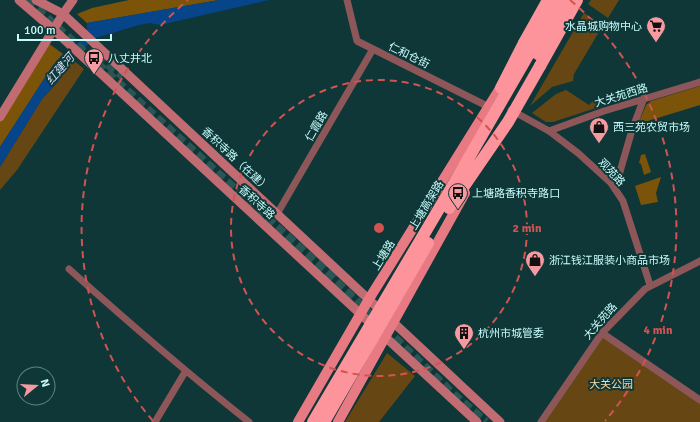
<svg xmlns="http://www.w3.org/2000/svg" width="700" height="422" font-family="Signika,'Noto Sans SC',sans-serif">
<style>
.green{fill:#664714}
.forest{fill:#7b5409}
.water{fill:#06458a}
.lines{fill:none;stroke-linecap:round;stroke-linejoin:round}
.secondary-tunnel{stroke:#2a5555;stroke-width:9;stroke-dasharray:9 4.5;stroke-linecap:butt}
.street{stroke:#8d575a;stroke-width:7}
.secondary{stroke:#c16b72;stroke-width:9}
.primary{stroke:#e87a83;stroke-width:10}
.highway{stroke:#fd939b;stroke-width:12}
.highway-bridge{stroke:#fd939b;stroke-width:12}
.ring{fill:none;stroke:#d35252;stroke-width:2;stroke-dasharray:7 5}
.labels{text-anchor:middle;stroke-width:4;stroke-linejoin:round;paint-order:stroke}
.poi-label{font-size:11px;fill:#c6fcfc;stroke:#0f3737;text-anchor:start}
.street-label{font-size:11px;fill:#c6fcfc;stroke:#0f3737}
.park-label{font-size:11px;fill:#fbd7a4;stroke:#0f3737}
.water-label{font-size:12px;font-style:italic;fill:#ccddf5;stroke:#0f3737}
.centre{fill:#d35252;stroke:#0f3737;stroke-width:2}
.ring-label{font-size:12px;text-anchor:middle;font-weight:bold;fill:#d35252;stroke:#0f3737;stroke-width:4;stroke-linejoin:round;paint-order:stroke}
</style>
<rect width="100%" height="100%" fill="#0f3737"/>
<path class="green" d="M591 0H619L608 18 588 4Z
M584 13 603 25 574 74 573 81 552 87 530 106Z
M72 59 84 69 17 170 0 190V167L42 99 57 83Z
M566 90 589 105 593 101 602 106 553 122H546L532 113 556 94Z
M602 333 700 400V422H541Z
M387 353 415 376 379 422H345Z"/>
<path class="forest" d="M129 0H219L87 23 77 14 92 8Z
M44 40 63 54 53 65 0 147V115Z
M700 86V105L638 124 646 105 651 101Z
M645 154 651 172 644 175 641 164 639 163 641 155Z
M661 177 656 193 658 202 641 205 635 186Z"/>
<path class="water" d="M219 0H269L160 25 150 23 139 25 95 38 72 59 57 83 42 99 0 167V147L53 65 63 54 87 36V23Z"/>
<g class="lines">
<path class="secondary-tunnel" d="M27 0 326 272 455 396 486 422
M97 56 123 76"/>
<path class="street" d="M347 0 357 41 489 107
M511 110 549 131 578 153 611 183 623 201 650 285
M549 131 604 111 700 82
M615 189 632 130 644 98
M277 214 373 49
M69 269C128 322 187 373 249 422
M602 333 700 400
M155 422 185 372
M541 422 602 333 645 289 700 261"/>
<path class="secondary" d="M19 0 54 30 477 422
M36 0 63 14 500 422
M0 117 63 14 73 0"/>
<path class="primary" d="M298 422 369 299 504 82
M338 422 465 193"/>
<path class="highway" d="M524 43 548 0
M540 66 577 0"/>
<path class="highway-bridge" d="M538 54 570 0
M501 88 524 43
M449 208 508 122 540 66
M313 422 456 180 560 0
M324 422 428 243"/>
</g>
<g class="ring">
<circle cx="379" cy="228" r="148"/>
<path d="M153 421A297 297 0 0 1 188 0M570 0A297 297 0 0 1 605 421"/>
</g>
<defs>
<symbol id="supermarket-pin" viewBox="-11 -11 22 30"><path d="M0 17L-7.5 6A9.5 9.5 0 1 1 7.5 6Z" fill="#f49aa0" stroke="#0f3737"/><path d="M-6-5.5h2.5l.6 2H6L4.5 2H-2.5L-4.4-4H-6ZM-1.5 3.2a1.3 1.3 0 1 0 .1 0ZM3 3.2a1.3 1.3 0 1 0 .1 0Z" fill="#111"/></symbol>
<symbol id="bus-pin" viewBox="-11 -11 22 30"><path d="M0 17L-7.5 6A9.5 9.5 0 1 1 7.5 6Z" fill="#f49aa0" stroke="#0f3737"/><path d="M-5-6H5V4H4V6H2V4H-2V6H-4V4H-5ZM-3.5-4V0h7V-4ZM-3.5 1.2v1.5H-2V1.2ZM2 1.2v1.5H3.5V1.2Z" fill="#111"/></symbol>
<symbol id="shop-pin" viewBox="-11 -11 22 30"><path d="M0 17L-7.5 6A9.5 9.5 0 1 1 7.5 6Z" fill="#f49aa0" stroke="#0f3737"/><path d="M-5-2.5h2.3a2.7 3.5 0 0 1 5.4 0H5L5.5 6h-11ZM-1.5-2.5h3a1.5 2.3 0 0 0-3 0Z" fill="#111"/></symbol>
<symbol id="building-pin" viewBox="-11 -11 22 30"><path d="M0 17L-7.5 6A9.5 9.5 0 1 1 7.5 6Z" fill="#f49aa0" stroke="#0f3737"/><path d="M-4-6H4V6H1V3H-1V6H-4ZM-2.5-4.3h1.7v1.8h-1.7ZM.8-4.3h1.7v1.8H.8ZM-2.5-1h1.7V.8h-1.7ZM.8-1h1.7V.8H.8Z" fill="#111"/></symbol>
</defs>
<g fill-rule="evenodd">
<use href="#supermarket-pin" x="645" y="15" width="22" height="30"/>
<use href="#bus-pin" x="83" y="47" width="22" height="30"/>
<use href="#shop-pin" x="588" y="116" width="22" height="30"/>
<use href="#bus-pin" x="447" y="182" width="22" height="30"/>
<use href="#shop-pin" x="524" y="249" width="22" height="30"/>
<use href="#building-pin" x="453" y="322" width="22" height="30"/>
</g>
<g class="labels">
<g class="poi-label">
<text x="642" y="30" text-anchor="end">水晶城购物中心</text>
<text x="108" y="62">八丈井北</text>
<text x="613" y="131">西三苑农贸市场</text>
<text x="472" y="197">上塘路香积寺路口</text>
<text x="549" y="264">浙江钱江服装小商品市场</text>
<text x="478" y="337">杭州市城管委</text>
</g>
<g class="street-label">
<text transform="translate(409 55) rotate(26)" y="4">仁和仓街</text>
<text transform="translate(621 95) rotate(-17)" y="4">大关苑西路</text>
<text transform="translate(316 126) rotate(-60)" y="4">仁霞路</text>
<text transform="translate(236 159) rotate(43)" y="4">香积寺路（在建）</text>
<text transform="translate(612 172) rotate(47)" y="4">观苑路</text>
<text transform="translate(257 202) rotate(42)" y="4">香积寺路</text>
<text transform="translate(426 205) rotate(-59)" y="4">上塘高架路</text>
<text transform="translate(383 255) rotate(-58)" y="4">上塘路</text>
<text transform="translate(600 321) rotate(-49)" y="4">大关苑路</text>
</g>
<g class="park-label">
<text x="611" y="388">大关公园</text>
</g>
<g class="water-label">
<text transform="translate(60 69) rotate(-49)" y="4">红建河</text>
</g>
</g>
<circle cx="379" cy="228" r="6" class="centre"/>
<g class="ring-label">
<text x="527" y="232">2 min</text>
<text x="658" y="334">4 min</text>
</g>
<g transform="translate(36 386) rotate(72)"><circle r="19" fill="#0f3737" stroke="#588686"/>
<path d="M0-3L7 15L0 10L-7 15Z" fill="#f49aa0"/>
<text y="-6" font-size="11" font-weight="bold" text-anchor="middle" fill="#c6fcfc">N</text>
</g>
<path d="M18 34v6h93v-6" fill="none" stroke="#c6fcfc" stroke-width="2"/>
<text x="24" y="34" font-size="12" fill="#c6fcfc" stroke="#0f3737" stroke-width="3" paint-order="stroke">100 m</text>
</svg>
